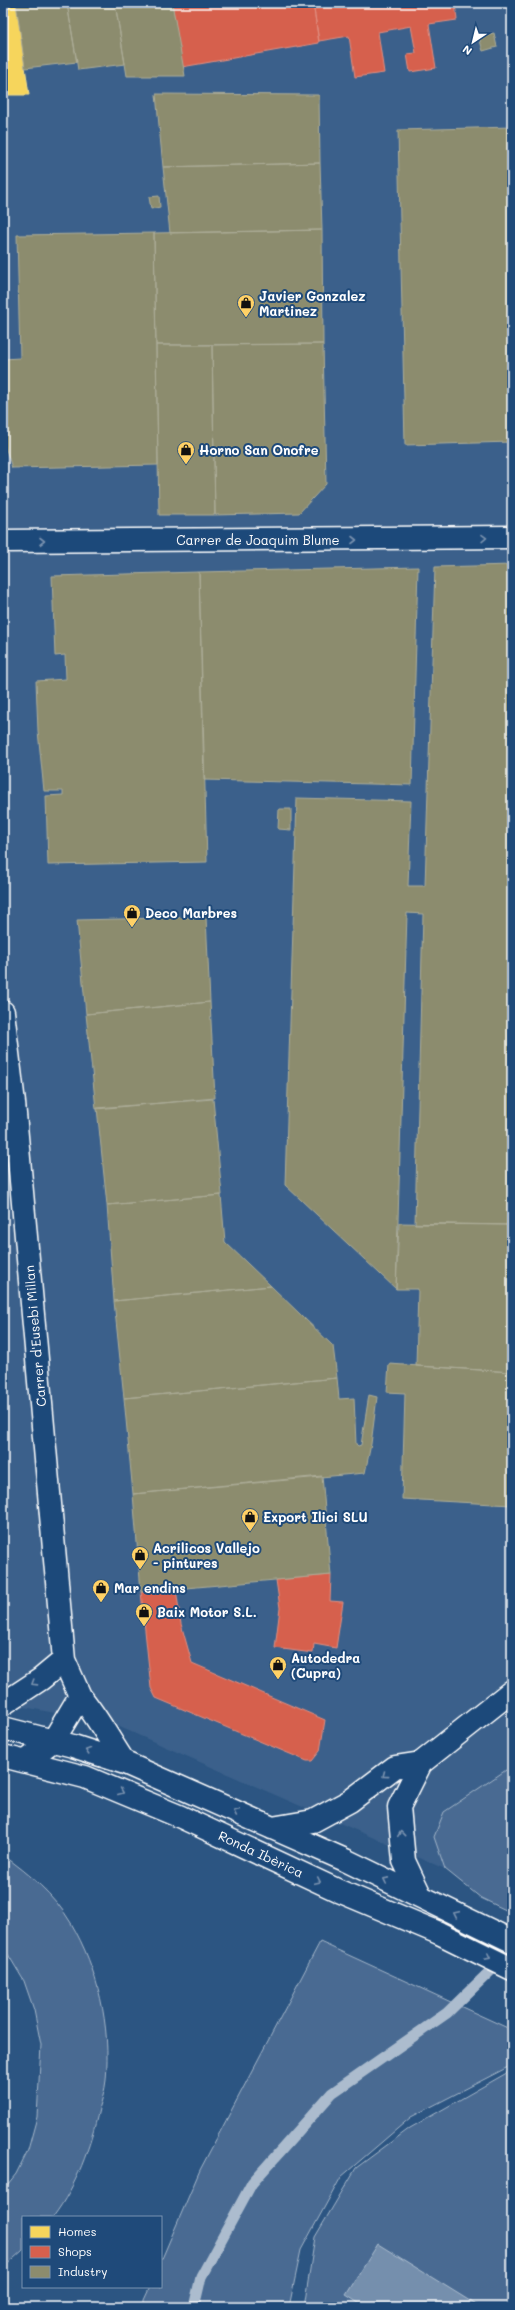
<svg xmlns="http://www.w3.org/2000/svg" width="515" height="2310" font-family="Mali,sans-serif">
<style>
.built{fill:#3b618b}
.green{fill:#486b92;stroke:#a4b5c8}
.water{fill:#748fad;stroke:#acbcce}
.homes{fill:#f6d55c;stroke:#f9e28d}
.shops{fill:#d6604d;stroke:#e29082}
.industry{fill:#8c8c6e;stroke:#aeae9a}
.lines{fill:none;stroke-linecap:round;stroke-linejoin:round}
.stream{stroke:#acbcce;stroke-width:11}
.minor-casing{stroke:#fff;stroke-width:25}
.minor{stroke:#1f4a7a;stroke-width:22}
.oneway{stroke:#7992af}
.labels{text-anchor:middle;stroke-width:4;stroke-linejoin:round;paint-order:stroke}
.poi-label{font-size:13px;font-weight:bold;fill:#fff;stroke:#1f4a7a;text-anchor:start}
.street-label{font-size:13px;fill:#fff;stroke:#1f4a7a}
</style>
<rect width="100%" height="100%" fill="#2c5582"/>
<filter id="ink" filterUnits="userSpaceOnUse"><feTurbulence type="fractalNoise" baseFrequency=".025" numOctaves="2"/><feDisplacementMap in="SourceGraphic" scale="8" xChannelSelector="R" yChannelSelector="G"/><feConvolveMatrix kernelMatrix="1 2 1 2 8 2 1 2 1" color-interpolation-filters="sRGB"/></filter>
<g filter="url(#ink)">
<path class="built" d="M3 3H512V1766L484 1786 434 1837 445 1869 113 1724 3 1703Z"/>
<path class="green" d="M512 1766V1913L481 1898 445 1869 434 1837 444 1812Z
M3 1855C29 1874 54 1894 71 1923 98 1969 111 2026 106 2080 105 2090 102 2100 99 2109 90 2148 77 2185 53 2217H23V2250L3 2268V2190L16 2174 28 2150 37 2117 41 2045 34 2010 24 1981 3 1946Z
M320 1942 512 2030V2065L411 2117 341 2177 301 2250 289 2307H144V2300L150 2287H161V2261L200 2170Z
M512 2070V2307H306L305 2301 315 2237 356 2168 410 2128Z"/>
<path class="water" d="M378 2244 478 2306 365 2307 346 2295Z"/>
<path class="homes" d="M3 3H16L29 95H3Z"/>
<path class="shops" d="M172 3H313L319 43 182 67Z
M313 3H455L457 20 429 24 436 68 410 72 407 54 416 53 411 26 378 32 384 73 355 77 349 36 319 41Z
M331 1575 330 1601 343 1602 336 1648 314 1644 313 1653 275 1648 280 1608 276 1580Z
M176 1589 181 1624 192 1663 325 1720 320 1751 312 1761H307L156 1698 151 1688 141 1592Z"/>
<path class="industry" d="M16 3H67L77 62 25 68Z
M67 3H115L125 64 78 70Z
M115 3H172L185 76H127Z
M494 33 497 47 483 51 479 37Z
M156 94 319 95 320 163 163 167Z
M512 127V442L405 445 398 130Z
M320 163 322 230 170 233 163 167Z
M159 196 160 207 151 209 149 197Z
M322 230 323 344 156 345 154 233Z
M154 233 158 465 12 468 3 440V359L20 358 17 235Z
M323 344 326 484 299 513 215 515 212 345Z
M156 345H212L215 515H159Z
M512 565V1225L415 1224 423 914 407 913 396 1289 285 1185 297 798 411 801 408 886H425L435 567Z
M418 567 412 785 204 780 199 572Z
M199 572 207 862 48 865 46 796 63 795V791H44L38 731 36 681 66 679 65 655 55 656 52 576Z
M279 809H291V830L278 829Z
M206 917 210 1002 86 1014 77 920Z
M210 1002 215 1098 96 1109 86 1014Z
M213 1099 222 1195 107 1205 97 1108Z
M221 1195 225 1242 271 1286 114 1301 107 1205Z
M399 1223 512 1225V1372L416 1366 418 1289H396Z
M271 1286 333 1346 337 1378 124 1398 114 1301Z
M389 1364 512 1372V1505L402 1499 405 1393 387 1392Z
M337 1378 339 1399 354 1398 356 1444 358 1446 361 1445 369 1395 377 1397 371 1444 365 1473 133 1494 124 1398Z
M322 1476 331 1575 141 1592 133 1494Z"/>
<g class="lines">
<path class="stream" d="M194 2307 201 2277 252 2183 332 2093 447 2013 512 1950"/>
<defs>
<path id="minor" d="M3 541 512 537
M3 1012 14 1103 64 1660 80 1696 53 1741 26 1761
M80 1696C97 1716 110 1741 125 1763
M3 1704 41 1679 64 1660
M3 1728 73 1746 125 1763 345 1860 512 1941
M3 1756 85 1777 181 1817 339 1891 439 1933 512 1969
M272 1828 313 1821 350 1801 395 1767 421 1763
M421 1897 404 1861 399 1807 421 1763 512 1691"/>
</defs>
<use href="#minor" class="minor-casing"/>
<use href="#minor" class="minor"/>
</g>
<defs><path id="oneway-chevron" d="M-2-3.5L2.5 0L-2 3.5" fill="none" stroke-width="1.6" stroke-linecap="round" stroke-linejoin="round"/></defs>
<g class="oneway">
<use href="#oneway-chevron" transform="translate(484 538) rotate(-1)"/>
<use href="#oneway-chevron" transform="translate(354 540)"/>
<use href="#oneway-chevron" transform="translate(42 541)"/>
<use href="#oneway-chevron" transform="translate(34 1683) rotate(148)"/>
<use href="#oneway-chevron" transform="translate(88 1751) rotate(-162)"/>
<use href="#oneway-chevron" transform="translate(385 1775) rotate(143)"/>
<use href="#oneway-chevron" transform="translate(121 1792) rotate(23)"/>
<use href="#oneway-chevron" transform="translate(236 1812) rotate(-156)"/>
<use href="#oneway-chevron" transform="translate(401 1834) rotate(-96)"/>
<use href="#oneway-chevron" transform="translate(386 1880) rotate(-154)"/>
<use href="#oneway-chevron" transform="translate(318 1881) rotate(25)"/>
<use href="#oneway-chevron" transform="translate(456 1914) rotate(-155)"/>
<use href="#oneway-chevron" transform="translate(488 1957) rotate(27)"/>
</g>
</g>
<defs>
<symbol id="shop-pin" viewBox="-11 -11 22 30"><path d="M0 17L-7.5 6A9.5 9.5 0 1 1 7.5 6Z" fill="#ffd166" stroke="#1f4a7a"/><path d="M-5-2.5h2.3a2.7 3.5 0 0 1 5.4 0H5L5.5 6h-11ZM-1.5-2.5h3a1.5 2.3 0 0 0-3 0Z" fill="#111"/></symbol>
</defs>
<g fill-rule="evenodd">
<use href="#shop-pin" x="236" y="293" width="20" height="27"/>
<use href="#shop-pin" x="176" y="440" width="20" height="27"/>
<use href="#shop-pin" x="122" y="903" width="20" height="27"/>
<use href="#shop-pin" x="240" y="1507" width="20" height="27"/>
<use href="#shop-pin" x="130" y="1545" width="20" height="27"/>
<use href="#shop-pin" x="91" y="1578" width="20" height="27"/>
<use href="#shop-pin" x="134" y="1602" width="20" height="27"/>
<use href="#shop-pin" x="268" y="1655" width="20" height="27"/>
</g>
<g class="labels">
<g class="poi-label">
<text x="259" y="301">Javier Gonzalez<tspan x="259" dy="15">Martinez</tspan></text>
<text x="199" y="455">Horno San Onofre</text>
<text x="145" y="918">Deco Marbres</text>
<text x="263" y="1522">Export Ilici SLU</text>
<text x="153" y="1553">Acrilicos Vallejo<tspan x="153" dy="15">- pintures</tspan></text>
<text x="114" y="1593">Mar endins</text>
<text x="157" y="1617">Baix Motor S.L.</text>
<text x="291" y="1663">Autodedra<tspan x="291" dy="15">(Cupra)</tspan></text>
</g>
<g class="street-label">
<text x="258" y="545">Carrer de Joaquim Blume</text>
<text transform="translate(35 1336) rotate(-95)" y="5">Carrer d'Eusebi Millan</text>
<text transform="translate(261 1854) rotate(25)" y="5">Ronda Ibèrica</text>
</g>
</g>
<rect width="515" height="2310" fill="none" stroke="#1f4a7a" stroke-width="16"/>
<rect x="8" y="8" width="499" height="2294" fill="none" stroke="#fff" stroke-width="1.5" filter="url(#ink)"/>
<rect x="22" y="2216" width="140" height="72" fill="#1f4a7a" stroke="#7992af"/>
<rect x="30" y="2226" width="20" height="12" fill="#f6d55c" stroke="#7992af"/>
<text x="58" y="2236" font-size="12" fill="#ffffff">Homes</text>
<rect x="30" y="2246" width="20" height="12" fill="#d6604d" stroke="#7992af"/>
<text x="58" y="2256" font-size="12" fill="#ffffff">Shops</text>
<rect x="30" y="2266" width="20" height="12" fill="#8c8c6e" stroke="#7992af"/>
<text x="58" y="2276" font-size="12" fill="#ffffff">Industry</text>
<g transform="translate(473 42) rotate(215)" stroke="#1f4a7a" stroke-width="3" paint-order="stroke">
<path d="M0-3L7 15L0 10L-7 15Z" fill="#ffffff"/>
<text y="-6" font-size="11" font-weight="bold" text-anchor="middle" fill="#ffffff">N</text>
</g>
</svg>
